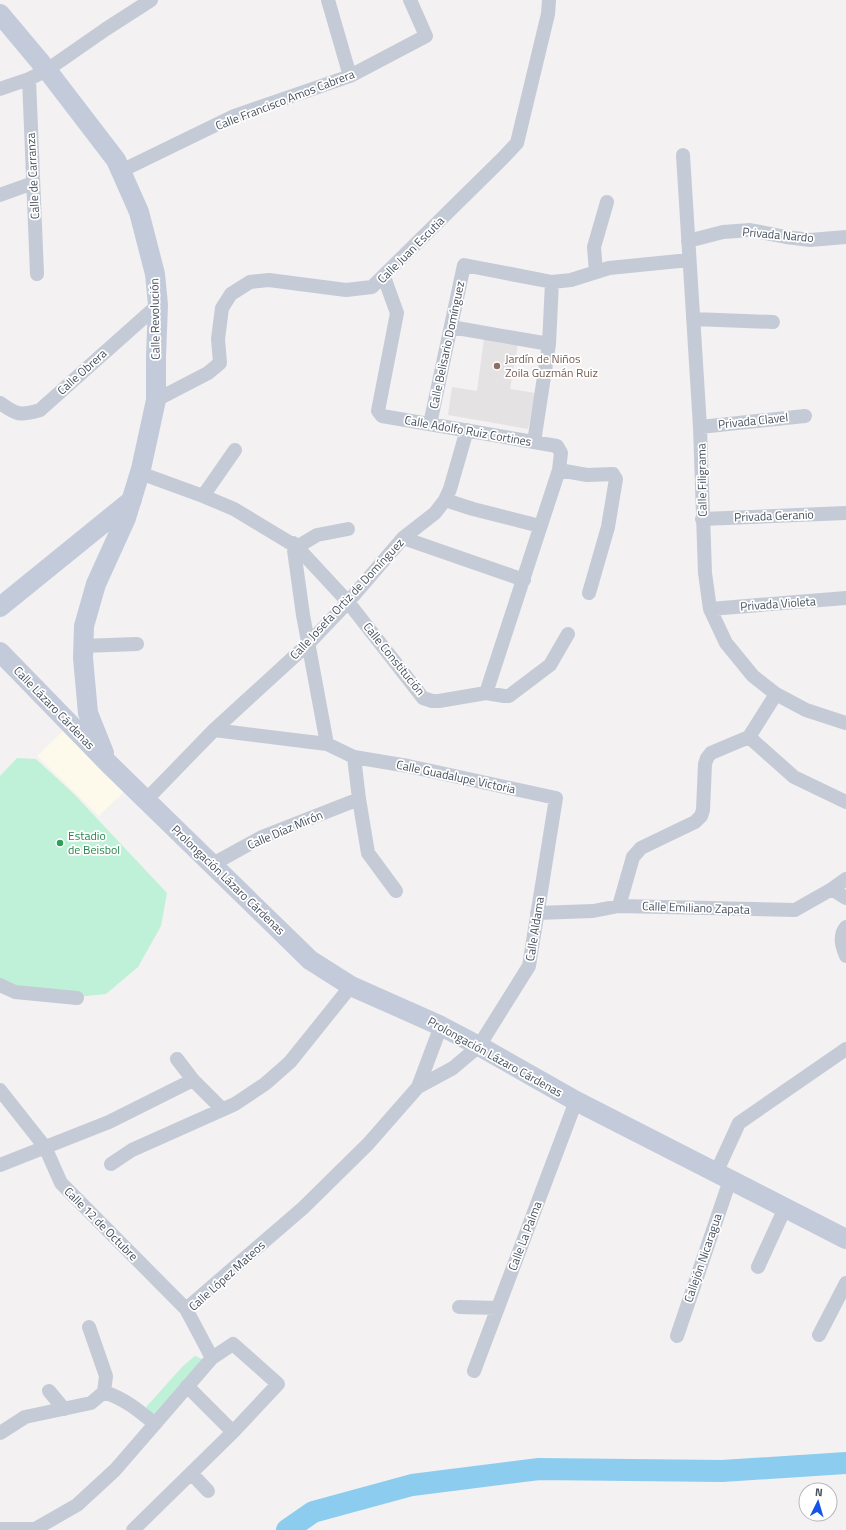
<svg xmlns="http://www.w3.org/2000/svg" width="846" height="1530" font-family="'Titillium Web',sans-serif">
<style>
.commercial{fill:#fdfaeb}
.education{fill:#e4e2e3}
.green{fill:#bff1d9}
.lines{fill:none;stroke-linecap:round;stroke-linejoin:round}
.river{stroke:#8bccef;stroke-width:22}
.minor{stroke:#c4cbd6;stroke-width:14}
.secondary{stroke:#c3cbda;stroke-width:20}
.education-dot{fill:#8d6e63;stroke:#fff;stroke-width:1.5}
.leisure-dot{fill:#2e9e5b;stroke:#fff;stroke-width:1.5}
.labels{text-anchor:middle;stroke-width:3.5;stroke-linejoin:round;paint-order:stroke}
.street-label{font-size:12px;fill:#48515f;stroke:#fff}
.education-label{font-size:12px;fill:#785e54;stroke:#fff;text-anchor:start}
.leisure-label{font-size:12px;fill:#27864d;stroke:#fff;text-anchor:start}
</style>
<rect width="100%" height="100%" fill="#f3f1f1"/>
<path class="commercial" d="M66 728 126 790 99 816 37 756Z"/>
<path class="education" d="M484 339 518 344 510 389 535 393 528 429 448 415 452 387 477 391Z"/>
<path class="green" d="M17 758 36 759 74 794 167 893 161 926 138 967 106 994 47 1000 0 983V776Z
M195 1356 204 1360 152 1417 146 1407 183 1366Z"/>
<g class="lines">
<path class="river" d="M287 1530 313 1512 412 1485 539 1469 722 1471 846 1463"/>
<path class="minor" d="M328 0 350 76
M29 79 37 274
M0 89 29 79 47 70 106 29 151 0
M683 155 700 427 705 573 710 609 726 643 753 676 776 694 806 710 846 723
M121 171 234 116 350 76 426 36 410 0
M0 195 33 183
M688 241 723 232 750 230 786 237 810 240 846 237
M596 272 594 247 607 202
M384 277 397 313 378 411 382 416 557 446 561 453 559 470 486 693
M693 319 773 322
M451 327 549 344
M156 400 208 373 220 363 218 339 222 308 231 294 250 282 269 280 346 290 372 287 503 158 517 143 548 14 549 0
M0 403C17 415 20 416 40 410L158 305
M430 424 464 265 552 282 571 280 609 268 689 260
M700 427 805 416
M534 442 549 344 552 282
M559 470 587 475 613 474 616 479 608 527 589 593
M140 473 203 496 234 509 297 547 348 602 423 698 432 701H439L486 693 504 696H509L550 665 568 634
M203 496 235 450
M445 500 473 509 540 526
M702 519 846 513
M403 538 524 580
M293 543 303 615 327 744 354 757 408 766 556 798 529 966 479 1046 453 1068 418 1087
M297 547 317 535 348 529
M710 609 846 598
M83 646 137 644
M214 730 327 744
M749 737 794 777 846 802
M354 757 359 799 368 853 396 891
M146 800 214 730 309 643 348 602 403 538 435 513 445 500 450 489 467 430
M213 864 262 837 359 799
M832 889 846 898
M619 906 633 857 641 848 695 822 701 816 703 810 705 764 707 758 711 753 749 737 776 694
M537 913 593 911 619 906 795 910 832 889 846 879
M846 927C839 935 842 947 846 956
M0 985 15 992 77 998
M177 1059 193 1080 222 1109
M0 1090 45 1147 61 1183 186 1309
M111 1164 132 1150 235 1104 265 1084 290 1062 351 986
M0 1165 109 1122 193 1080
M716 1173 739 1123 846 1049
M758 1267 785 1208
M459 1307 498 1308
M89 1327 106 1376 104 1392
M819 1335 846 1283
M677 1336 730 1180
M474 1371 576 1101
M187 1386 233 1432
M49 1391 64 1409
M104 1392C125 1399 138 1410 155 1424
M0 1433 25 1417 91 1403 104 1392
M191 1473 208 1491
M0 1529H35L77 1505 115 1470 212 1358 186 1309 303 1208 368 1144 418 1087 441 1026
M133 1530 233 1432 278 1384 233 1344 212 1358"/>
<path class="secondary" d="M0 14 47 70 116 160 139 212 155 274 158 305 156 356V400L141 469 126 518 96 584 84 626 83 658 88 713 104 753
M0 607 132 500
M0 652 108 763 310 960 351 986 441 1026 479 1046 576 1101 846 1239"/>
</g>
<circle class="education-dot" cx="497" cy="366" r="4"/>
<circle class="leisure-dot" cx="60" cy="843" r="4"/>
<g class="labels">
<g class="street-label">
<text transform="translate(285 100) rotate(-21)" y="4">Calle Francisco Amos Cabrera</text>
<text transform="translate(33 176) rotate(-93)" y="4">Calle de Carranza</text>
<text transform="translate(778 235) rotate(5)" y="4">Privada Nardo</text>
<text transform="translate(411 250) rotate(-45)" y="4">Calle Juan Escutia</text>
<text transform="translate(155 319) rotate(-91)" y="4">Calle Revolución</text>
<text transform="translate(447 345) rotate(-78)" y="4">Calle Belisario Domínguez</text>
<text transform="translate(82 372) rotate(-42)" y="4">Calle Obrera</text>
<text transform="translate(753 421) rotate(-6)" y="4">Privada Clavel</text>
<text transform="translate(468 431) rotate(10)" y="4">Calle Adolfo Ruiz Cortines</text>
<text transform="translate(702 480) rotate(-91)" y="4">Calle Filigrama</text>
<text transform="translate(774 516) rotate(-2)" y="4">Privada Geranio</text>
<text transform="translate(347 599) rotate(-47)" y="4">Calle Josefa Ortiz de Domínguez</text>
<text transform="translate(778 604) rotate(-4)" y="4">Privada Violeta</text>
<text transform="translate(394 659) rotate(51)" y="4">Calle Constitución</text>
<text transform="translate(54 708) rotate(46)" y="4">Calle Lázaro Cárdenas</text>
<text transform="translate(456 777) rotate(12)" y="4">Calle Guadalupe Victoria</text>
<text transform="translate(285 830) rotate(-23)" y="4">Calle Díaz Mirón</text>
<text transform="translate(228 880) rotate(44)" y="4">Prolongación Lázaro Cárdenas</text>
<text transform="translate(696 908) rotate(2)" y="4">Calle Emiliano Zapata</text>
<text transform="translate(535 929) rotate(-81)" y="4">Calle Aldama</text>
<text transform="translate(495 1057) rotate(29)" y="4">Prolongación Lázaro Cárdenas</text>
<text transform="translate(101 1224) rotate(45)" y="4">Calle 12 de Octubre</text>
<text transform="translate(525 1236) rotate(-69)" y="4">Calle La Palma</text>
<text transform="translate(703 1258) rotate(-71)" y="4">Callejón Nicaragua</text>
<text transform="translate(227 1276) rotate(-42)" y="4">Calle López Mateos</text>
</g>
<g class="education-label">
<text x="505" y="363">Jardín de Niños<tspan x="505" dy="14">Zoila Guzmán Ruiz</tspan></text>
</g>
<g class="leisure-label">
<text x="68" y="840">Estadio<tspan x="68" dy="14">de Beisbol</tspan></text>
</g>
</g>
<g transform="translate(818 1502) rotate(5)"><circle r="19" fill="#ffffff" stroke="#b6b9bf"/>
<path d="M0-3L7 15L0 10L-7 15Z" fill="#1553e9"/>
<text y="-6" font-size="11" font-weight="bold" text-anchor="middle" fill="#48515f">N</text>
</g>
</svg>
